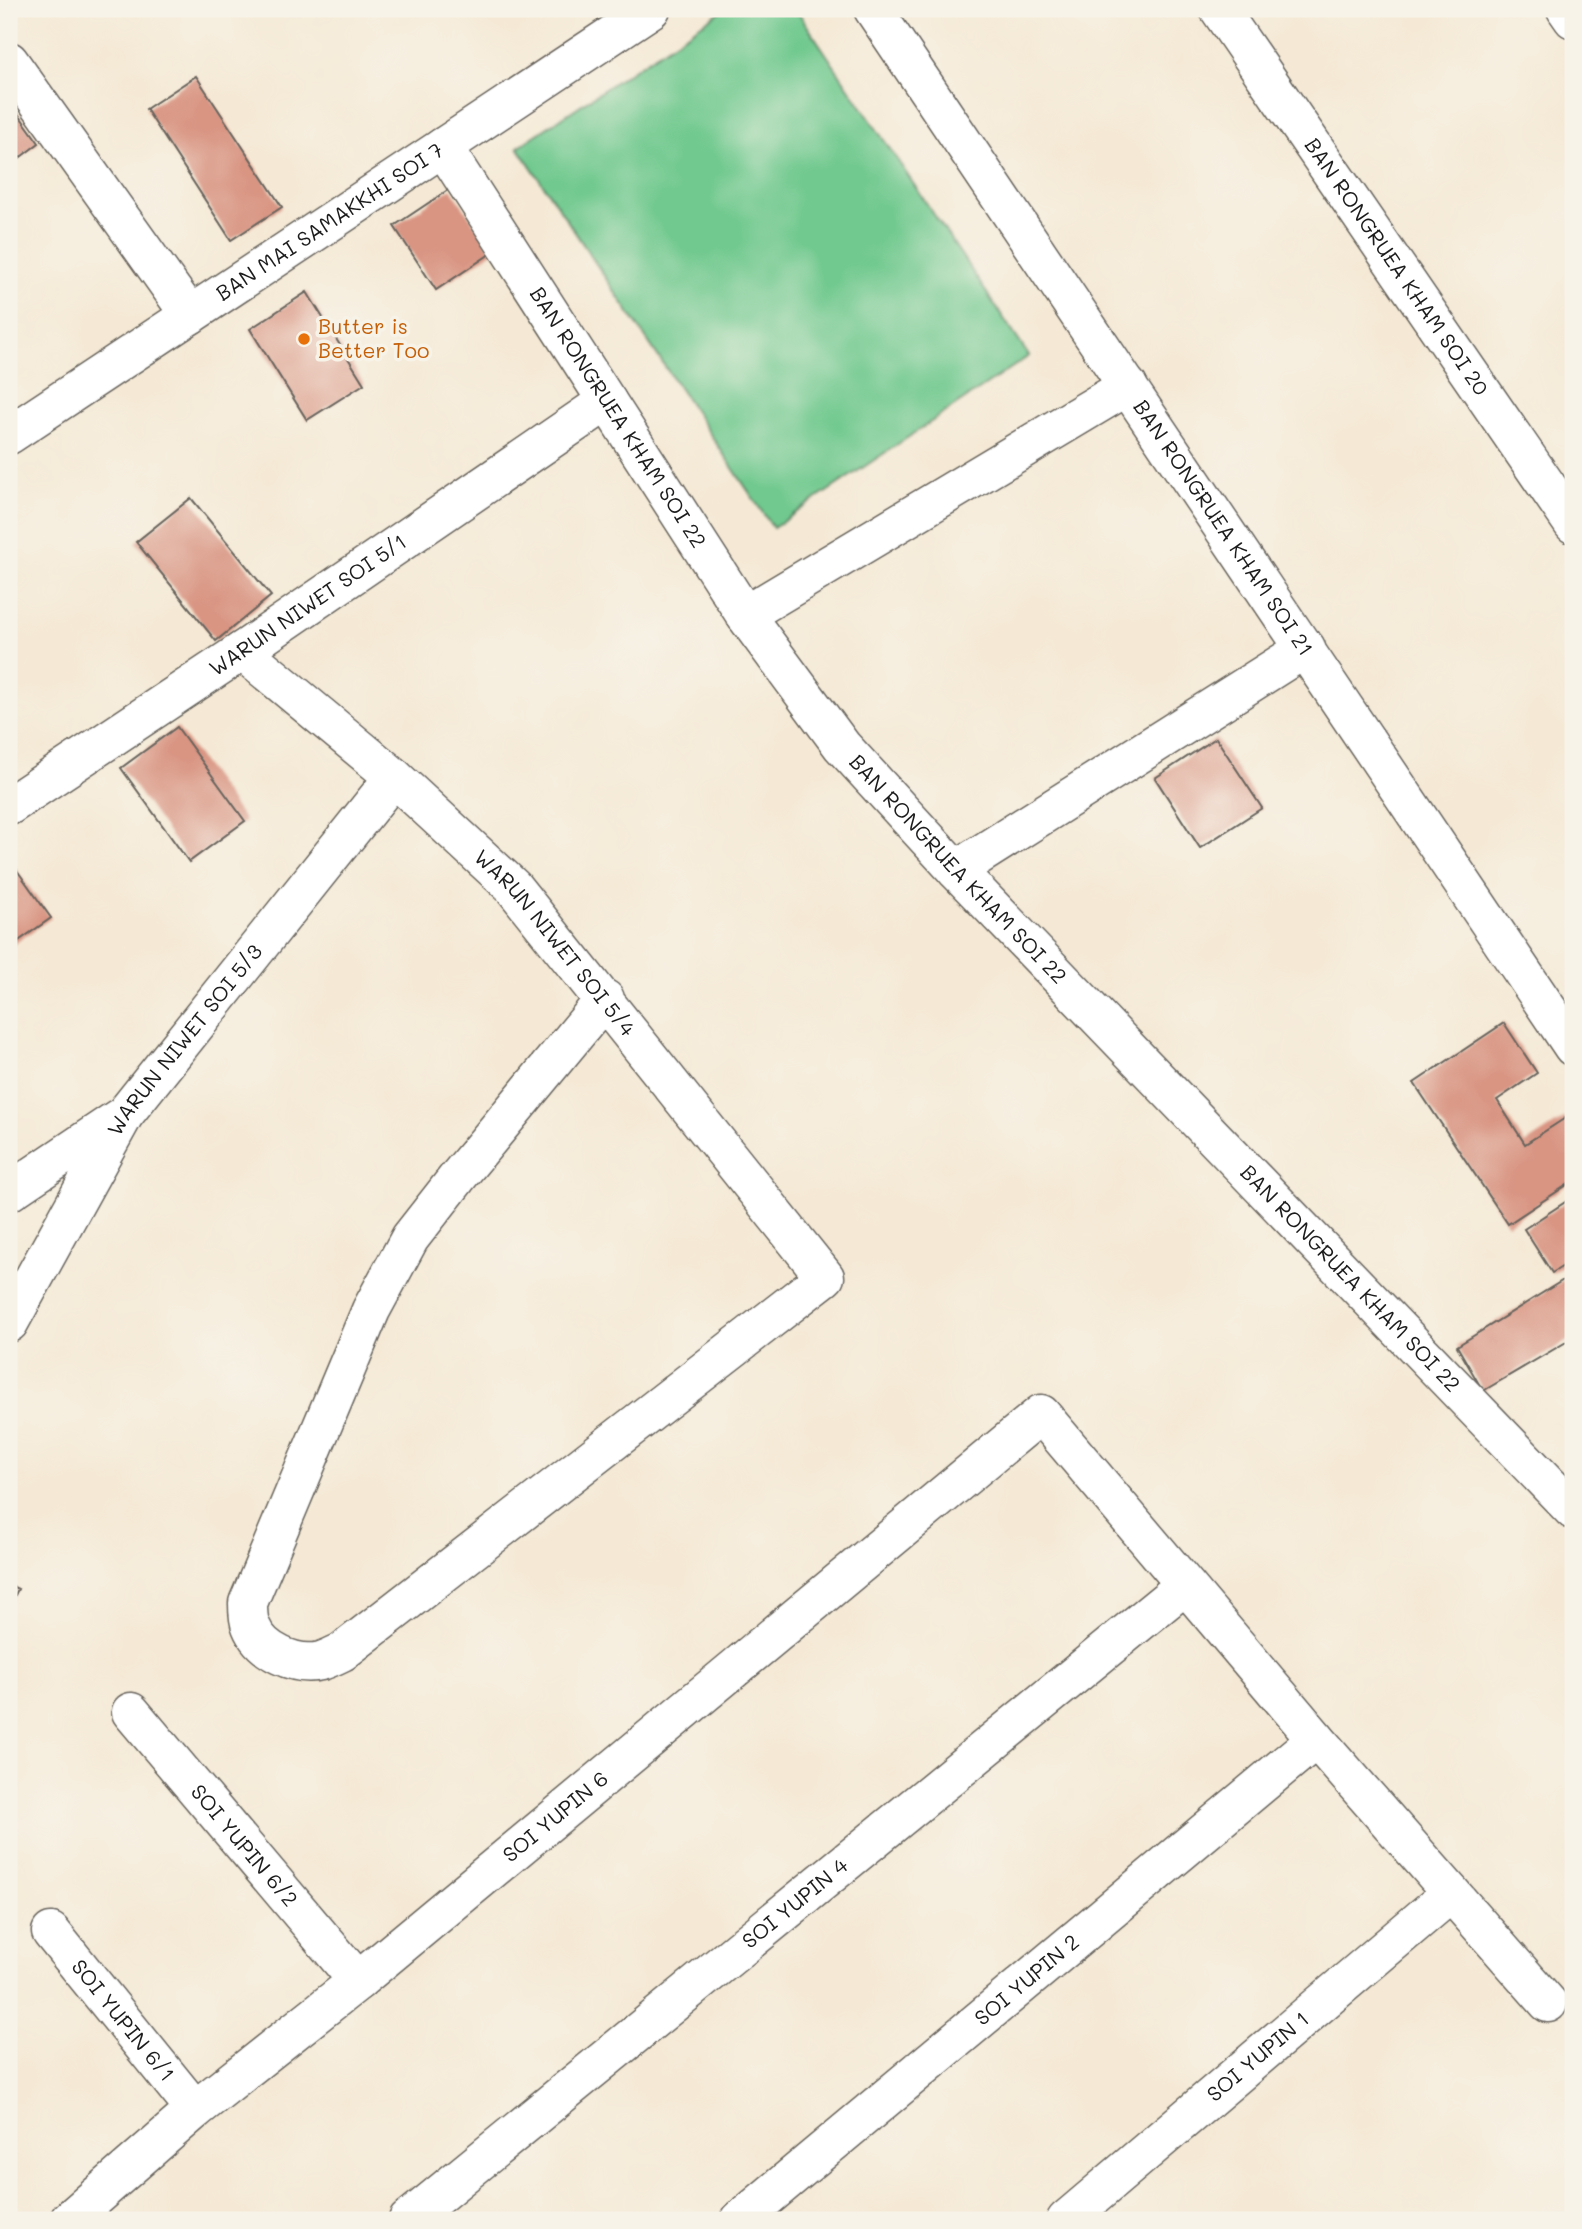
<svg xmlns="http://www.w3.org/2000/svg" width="1582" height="2229" font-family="Mali,sans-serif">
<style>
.green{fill:#71c98f;stroke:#467256;stroke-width:2}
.building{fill:#d99482}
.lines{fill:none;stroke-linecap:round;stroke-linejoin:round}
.minor-casing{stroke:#68645d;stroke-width:41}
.minor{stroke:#fff;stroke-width:38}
.food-dot{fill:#e8710a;stroke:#f7f3e8;stroke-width:2.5}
.labels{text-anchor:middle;stroke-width:7;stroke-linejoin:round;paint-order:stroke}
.street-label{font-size:21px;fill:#1c1c1c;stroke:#f7f3e8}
.food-label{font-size:21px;fill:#c56008;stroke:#f7f3e8;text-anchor:start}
</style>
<rect width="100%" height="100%" fill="#f7f3e8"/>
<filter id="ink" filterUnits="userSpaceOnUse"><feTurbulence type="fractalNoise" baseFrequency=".0143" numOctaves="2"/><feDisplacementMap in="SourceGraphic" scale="14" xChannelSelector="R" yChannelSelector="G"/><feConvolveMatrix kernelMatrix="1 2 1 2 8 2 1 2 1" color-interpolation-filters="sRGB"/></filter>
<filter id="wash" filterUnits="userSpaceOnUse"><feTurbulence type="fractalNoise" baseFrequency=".00686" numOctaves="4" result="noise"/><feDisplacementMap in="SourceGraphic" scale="28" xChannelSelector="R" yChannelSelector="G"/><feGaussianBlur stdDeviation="1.57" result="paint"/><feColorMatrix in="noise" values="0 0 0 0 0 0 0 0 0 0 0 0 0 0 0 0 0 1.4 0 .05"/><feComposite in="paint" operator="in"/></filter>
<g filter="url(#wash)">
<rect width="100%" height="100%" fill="#f5e9d5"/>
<path class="green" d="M724 9H796L1029 356 773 528 518 147Z"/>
<g id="blocks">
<path class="building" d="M196 76 282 207 231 240 146 109Z
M9 101 39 143 9 166Z
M451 188 493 252 436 290 394 226Z
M307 292 364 384 307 420 250 329Z
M191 498 271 596 216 641 136 542Z
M177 727 245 821 189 862 121 768Z
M1216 738 1262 808 1200 848 1155 778Z
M9 859 51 918 10 947 9 945Z
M1504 1023 1537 1073 1497 1100 1525 1144 1573 1113V1181L1508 1224 1414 1083Z
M1570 1199 1573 1204V1260L1552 1273 1524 1229Z
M1573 1274V1338L1483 1391 1457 1346Z
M9 1585 18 1589 9 1607Z"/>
</g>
</g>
<g filter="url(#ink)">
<use href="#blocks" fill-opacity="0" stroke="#68645d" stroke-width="2"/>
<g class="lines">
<defs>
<g id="minor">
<path id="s1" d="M873 9 1573 1047"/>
<path id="s2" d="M1219 9 1573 524"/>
<path d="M1566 9 1573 19"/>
<path d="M9 61 190 315"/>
<path id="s3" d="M443 147 745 615 842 746 956 870 1573 1510"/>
<path id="s4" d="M9 435 651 9"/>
<path d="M745 615 1128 386"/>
<path id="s5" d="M242 651 394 777 513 887 825 1277 342 1652C335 1655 328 1659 321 1661 295 1667 261 1651 251 1626 248 1619 248 1610 248 1603L371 1310 410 1238 457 1178 605 999"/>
<path id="s6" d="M9 806 242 651 607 401"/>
<path d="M956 870 1306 648"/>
<path d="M9 1192 119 1118"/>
<path id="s7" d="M9 1323 124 1115 394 777"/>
<path id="s8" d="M131 1712 358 1981"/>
<path id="s9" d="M51 1932 195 2110"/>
<path id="s10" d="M69 2220 195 2110 358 1981 1041 1414 1316 1739 1548 2003"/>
<path id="s11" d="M408 2220 1184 1586"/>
<path id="s12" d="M740 2220 1316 1739"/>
<path id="s13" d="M1066 2220 1451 1893"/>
</g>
</defs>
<use href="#minor" class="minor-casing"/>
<use href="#minor" class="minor"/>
</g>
</g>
<circle class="food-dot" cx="304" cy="339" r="7"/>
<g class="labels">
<g class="street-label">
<text dy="7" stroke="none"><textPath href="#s4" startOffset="385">BAN MAI SAMAKKHI SOI 7</textPath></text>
<text dy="7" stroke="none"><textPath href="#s2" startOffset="313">BAN RONGRUEA KHAM SOI 20</textPath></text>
<text dy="7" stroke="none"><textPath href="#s3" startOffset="322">BAN RONGRUEA KHAM SOI 22</textPath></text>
<text dy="7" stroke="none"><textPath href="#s1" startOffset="626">BAN RONGRUEA KHAM SOI 21</textPath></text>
<text dy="7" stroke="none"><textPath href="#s6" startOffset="360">WARUN NIWET SOI 5/1</textPath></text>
<text dy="7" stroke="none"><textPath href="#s3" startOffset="889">BAN RONGRUEA KHAM SOI 22</textPath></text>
<text dy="7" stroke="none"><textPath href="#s5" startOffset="429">WARUN NIWET SOI 5/4</textPath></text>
<text dy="7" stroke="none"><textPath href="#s7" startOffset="334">WARUN NIWET SOI 5/3</textPath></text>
<text dy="7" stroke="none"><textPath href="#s3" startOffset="1456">BAN RONGRUEA KHAM SOI 22</textPath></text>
<text dy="7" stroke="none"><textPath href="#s10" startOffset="632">SOI YUPIN 6</textPath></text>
<text dy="7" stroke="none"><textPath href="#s8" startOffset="175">SOI YUPIN 6/2</textPath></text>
<text dy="7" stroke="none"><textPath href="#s11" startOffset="500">SOI YUPIN 4</textPath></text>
<text dy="7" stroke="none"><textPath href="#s12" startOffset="374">SOI YUPIN 2</textPath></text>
<text dy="7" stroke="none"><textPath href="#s9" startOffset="114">SOI YUPIN 6/1</textPath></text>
<text dy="7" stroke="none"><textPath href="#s13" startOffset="252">SOI YUPIN 1</textPath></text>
</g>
<g class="food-label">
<text x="318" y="334">Butter is<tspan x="318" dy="24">Better Too</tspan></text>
</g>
</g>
<rect width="1582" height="2229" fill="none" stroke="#f7f3e8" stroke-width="35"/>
</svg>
